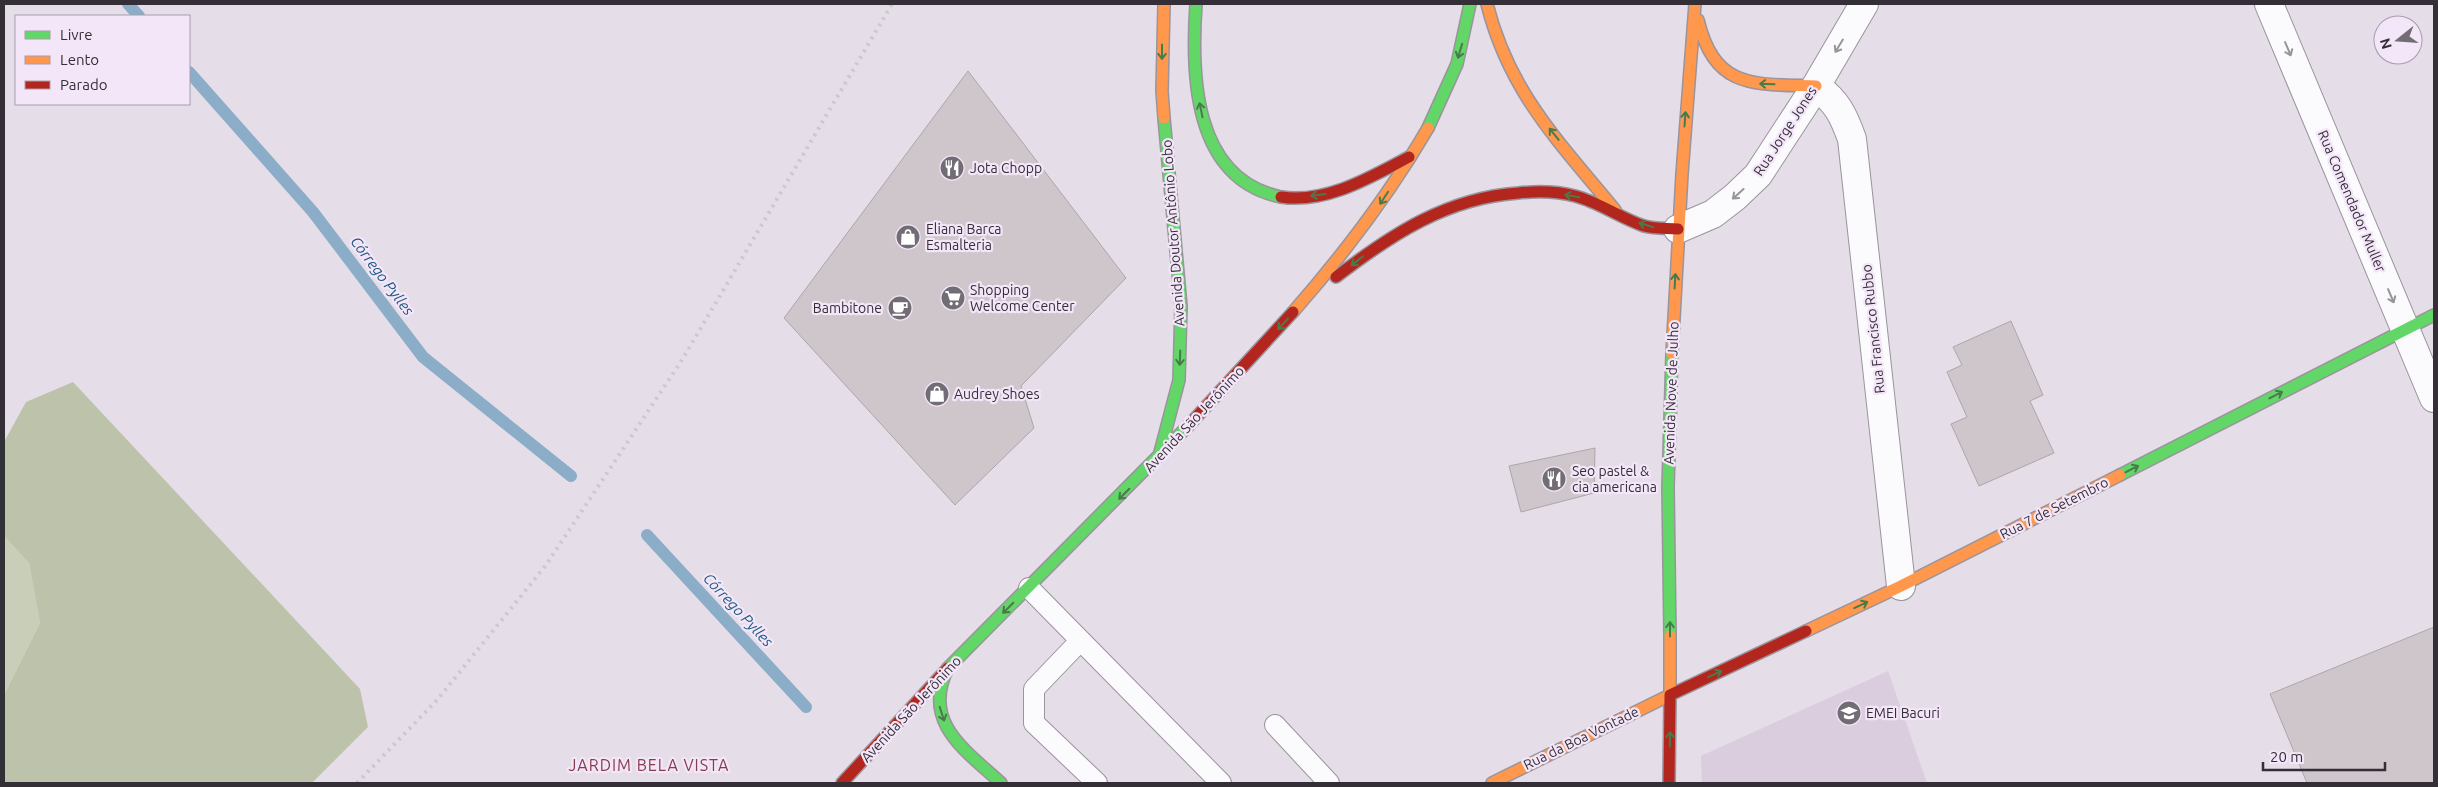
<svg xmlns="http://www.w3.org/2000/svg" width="2438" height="787" font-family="Ubuntu,sans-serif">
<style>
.education{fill:#dacede}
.green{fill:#c9ceb8}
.forest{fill:#bdc3aa}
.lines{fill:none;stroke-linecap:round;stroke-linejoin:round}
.stream{stroke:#8badc8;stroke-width:12}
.building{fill:#cec6cb;stroke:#ada6a9}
.lane-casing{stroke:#9a949c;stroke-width:22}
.street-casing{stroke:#9a949c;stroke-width:30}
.fast-casing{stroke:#9a949c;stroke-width:14}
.slow-casing{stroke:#9a949c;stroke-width:14}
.jam-casing{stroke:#9a949c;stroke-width:14}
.lane{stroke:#fbfafc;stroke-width:20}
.street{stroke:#fbfafc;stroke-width:28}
.fast{stroke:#63d668;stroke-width:11}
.slow{stroke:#ff974d;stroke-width:11}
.jam{stroke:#b3261e;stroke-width:11}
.rail{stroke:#cbc9cb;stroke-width:4;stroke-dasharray:2.5 5;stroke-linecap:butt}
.oneway{stroke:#989499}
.oneway2{stroke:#497a4c}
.labels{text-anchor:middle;stroke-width:4.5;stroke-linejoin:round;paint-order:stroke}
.street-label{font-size:14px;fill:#342f36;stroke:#f4e6f9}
.poi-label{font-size:14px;fill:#342f36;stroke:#f4e6f9;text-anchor:start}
.water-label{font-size:15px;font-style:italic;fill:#1e5a7e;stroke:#f4e6f9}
.quarter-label{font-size:16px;letter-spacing:1px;fill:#863d4a;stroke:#f4e6f9}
</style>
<rect width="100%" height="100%" fill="#e5dde8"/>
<path class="education" d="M1888 671 1927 783H1702L1701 756Z"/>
<path class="green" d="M4 536 29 563 40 623 4 695Z"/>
<path class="forest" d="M73 382 360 689 368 727 312 783H4V695L40 623 29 563 4 536V442L26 402Z"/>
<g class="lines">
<path class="stream" d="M128 4 139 16
M189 72 313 212 423 357 571 476
M647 535 806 707"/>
</g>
<path class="building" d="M968 71 1126 278 1021 386 1034 428 955 505 784 318Z
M2011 321 2043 395 2030 401 2054 453 1979 486 1951 424 1967 417 1947 372 1962 365 1953 347Z
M1595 448 1594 493 1521 512 1509 466Z
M2434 627V783H2307L2270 694Z"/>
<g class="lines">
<defs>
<path id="lane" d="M1029 588 1221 783
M1080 641 1034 689V723L1097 783
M1275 725 1329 783"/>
<path id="street" d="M2269 4 2434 398
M1816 86C1837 102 1843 114 1852 139L1901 586
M1678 229 1713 214 1735 197 1758 175 1816 86 1864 4"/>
<path id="fast" d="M1196 4C1191 75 1193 179 1281 197
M1428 128 1457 64 1470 4
M1159 456 1179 380 1181 306 1164 118
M2120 475 2434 315
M1670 636 1668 487 1672 354
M1001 783C965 750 921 722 948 668L1189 425"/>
<path id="slow" d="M1164 4 1162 91 1164 118
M1487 4C1509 92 1559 142 1615 210
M1698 20C1715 90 1754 84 1816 86
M1293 312C1343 255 1389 195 1428 128
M1672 354 1682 174 1695 4
M1806 631 1901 586 2120 475
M1492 783 1670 695V636"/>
<path id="jam" d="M1281 197C1326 204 1371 177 1409 157
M1336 277C1392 234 1447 198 1518 193 1537 191 1556 191 1575 196 1599 202 1620 218 1644 226 1655 229 1666 228 1678 229
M1189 425 1293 312
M842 783 948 668
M1669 783 1670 695 1806 631"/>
</defs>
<use href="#lane" class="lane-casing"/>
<use href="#street" class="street-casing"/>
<use href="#fast" class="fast-casing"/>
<use href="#slow" class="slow-casing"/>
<use href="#jam" class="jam-casing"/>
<use href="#lane" class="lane"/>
<use href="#street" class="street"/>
<use href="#fast" class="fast"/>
<use href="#slow" class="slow"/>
<use href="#jam" class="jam"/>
<path class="rail" d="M357 783 438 699 546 565 682 360 892 4"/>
</g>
<defs><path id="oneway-shaft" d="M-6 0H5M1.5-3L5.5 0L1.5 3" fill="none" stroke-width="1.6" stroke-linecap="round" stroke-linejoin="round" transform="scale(1.25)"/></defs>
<g class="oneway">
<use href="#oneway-shaft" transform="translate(1839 46) rotate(121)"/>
<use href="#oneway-shaft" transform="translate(2288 49) rotate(67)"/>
<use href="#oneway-shaft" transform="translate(1738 194) rotate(138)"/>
<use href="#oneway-shaft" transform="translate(2391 296) rotate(67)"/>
</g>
<g class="oneway2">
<use href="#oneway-shaft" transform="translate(1460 51) rotate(107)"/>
<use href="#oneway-shaft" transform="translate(1162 52) rotate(90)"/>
<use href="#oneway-shaft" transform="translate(1767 84) rotate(-178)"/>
<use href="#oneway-shaft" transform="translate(1201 110) rotate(-102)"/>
<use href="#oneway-shaft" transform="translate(1685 119) rotate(-86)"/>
<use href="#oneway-shaft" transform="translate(1554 134) rotate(-129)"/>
<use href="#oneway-shaft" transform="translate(1318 195) rotate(172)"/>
<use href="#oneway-shaft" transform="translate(1572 196) rotate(-170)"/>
<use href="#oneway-shaft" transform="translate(1384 198) rotate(123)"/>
<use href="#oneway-shaft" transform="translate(1646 225) rotate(-162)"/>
<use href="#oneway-shaft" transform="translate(1357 261) rotate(142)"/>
<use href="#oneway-shaft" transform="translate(1675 281) rotate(-87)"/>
<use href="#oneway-shaft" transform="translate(1283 324) rotate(133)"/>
<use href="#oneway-shaft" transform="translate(1180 358) rotate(92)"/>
<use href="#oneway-shaft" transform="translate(2276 395) rotate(-27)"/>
<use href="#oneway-shaft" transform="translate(2132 469) rotate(-27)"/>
<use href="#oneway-shaft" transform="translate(1124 494) rotate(135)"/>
<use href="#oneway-shaft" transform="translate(1861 605) rotate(-25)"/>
<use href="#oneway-shaft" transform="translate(1008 608) rotate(135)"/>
<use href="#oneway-shaft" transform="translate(1670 629) rotate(-90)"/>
<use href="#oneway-shaft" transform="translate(1715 674) rotate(-25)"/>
<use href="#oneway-shaft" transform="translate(942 714) rotate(72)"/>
<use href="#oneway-shaft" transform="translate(1670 739) rotate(-89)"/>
</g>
<defs>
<symbol id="restaurant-disc" viewBox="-11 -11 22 22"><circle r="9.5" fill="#726c74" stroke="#f4e6f9"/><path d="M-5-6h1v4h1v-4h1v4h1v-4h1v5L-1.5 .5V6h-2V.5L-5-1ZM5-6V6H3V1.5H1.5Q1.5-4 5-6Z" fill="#fff"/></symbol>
<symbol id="shop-disc" viewBox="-11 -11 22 22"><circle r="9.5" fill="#726c74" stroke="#f4e6f9"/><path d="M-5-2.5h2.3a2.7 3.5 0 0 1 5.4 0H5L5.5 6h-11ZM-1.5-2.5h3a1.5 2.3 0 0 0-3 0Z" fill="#fff"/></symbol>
<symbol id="supermarket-disc" viewBox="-11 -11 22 22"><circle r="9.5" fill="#726c74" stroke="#f4e6f9"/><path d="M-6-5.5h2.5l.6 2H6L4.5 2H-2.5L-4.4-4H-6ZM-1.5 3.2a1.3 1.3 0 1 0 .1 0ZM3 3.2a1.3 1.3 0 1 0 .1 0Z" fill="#fff"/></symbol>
<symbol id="cafe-disc" viewBox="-11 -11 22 22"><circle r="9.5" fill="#726c74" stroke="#f4e6f9"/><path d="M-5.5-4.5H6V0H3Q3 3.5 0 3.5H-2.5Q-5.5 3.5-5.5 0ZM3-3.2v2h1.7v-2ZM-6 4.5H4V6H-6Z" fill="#fff"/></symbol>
<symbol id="school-disc" viewBox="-11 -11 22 22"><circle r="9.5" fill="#726c74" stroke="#f4e6f9"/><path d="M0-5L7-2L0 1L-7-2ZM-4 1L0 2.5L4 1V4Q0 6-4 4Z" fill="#fff"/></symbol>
</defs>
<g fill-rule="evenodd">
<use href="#restaurant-disc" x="938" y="154" width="28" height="28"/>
<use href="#shop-disc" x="894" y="223" width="28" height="28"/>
<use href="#supermarket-disc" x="939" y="284" width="28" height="28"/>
<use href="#cafe-disc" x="886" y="294" width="28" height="28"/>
<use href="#shop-disc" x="923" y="380" width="28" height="28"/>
<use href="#restaurant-disc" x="1540" y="465" width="28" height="28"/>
<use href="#school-disc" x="1835" y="699" width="28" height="28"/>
</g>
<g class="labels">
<g class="street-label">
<text transform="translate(1785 131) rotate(-57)" y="5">Rua Jorge Jones</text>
<text transform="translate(2352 201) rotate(67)" y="5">Rua Comendador Muller</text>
<text transform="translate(1173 233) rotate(-94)" y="5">Avenida Doutor Antônio Lobo</text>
<text transform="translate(1873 329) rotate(-96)" y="5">Rua Francisco Rubbo</text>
<text transform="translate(1671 393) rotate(-88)" y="5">Avenida Nove de Julho</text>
<text transform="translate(1194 419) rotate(-47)" y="5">Avenida São Jerônimo</text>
<text transform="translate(2054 508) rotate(-27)" y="5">Rua 7 de Setembro</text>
<text transform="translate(911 709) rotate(-47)" y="5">Avenida São Jerônimo</text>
<text transform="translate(1581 738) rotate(-26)" y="5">Rua da Boa Vontade</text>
</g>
<g class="poi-label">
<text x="970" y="173">Jota Chopp</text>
<text x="926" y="234">Eliana Barca<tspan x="926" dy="16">Esmalteria</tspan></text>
<text x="970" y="295">Shopping<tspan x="970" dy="16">Welcome Center</tspan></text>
<text x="882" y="313" text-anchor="end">Bambitone</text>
<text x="954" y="399">Audrey Shoes</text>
<text x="1572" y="476">Seo pastel &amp;<tspan x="1572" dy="16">cia americana</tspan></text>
<text x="1866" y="718">EMEI Bacuri</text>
</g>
<g class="water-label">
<text transform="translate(382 276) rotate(53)" y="5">Córrego Pylles</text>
<text transform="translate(738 610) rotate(47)" y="5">Córrego Pylles</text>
</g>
<g class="quarter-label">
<text x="649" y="771">JARDIM BELA VISTA</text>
</g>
</g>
<rect width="2438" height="787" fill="none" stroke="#342f36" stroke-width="10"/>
<rect x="15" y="15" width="175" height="90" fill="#f4e6f9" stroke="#a79dab"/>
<rect x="25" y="31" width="25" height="8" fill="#63d668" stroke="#a79dab"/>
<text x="60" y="40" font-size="15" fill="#342f36">Livre</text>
<rect x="25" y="56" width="25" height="8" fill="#ff974d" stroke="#a79dab"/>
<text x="60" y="65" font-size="15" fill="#342f36">Lento</text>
<rect x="25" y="81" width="25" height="8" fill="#b3261e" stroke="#a79dab"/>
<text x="60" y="90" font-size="15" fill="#342f36">Parado</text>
<g transform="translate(2398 40) rotate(253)"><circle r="24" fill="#f4e6f9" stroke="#a79dab"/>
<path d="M0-4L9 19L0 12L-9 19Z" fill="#726c74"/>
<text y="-8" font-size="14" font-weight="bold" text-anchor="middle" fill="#342f36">N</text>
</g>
<path d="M2263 762v8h122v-8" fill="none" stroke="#342f36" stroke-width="2.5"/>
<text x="2270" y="762" font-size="15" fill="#342f36" stroke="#f4e6f9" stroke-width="4" paint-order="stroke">20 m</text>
</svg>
